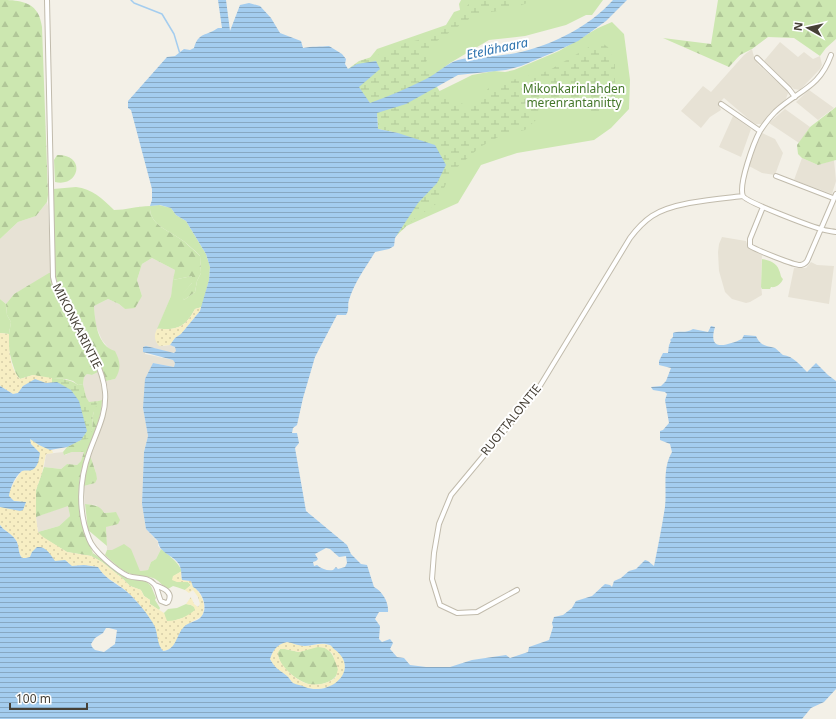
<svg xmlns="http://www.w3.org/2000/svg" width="836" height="719" font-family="'Noto Sans',sans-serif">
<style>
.residential{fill:#e7e2d5}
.green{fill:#cce7b0}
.forest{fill:url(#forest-firs)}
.wetland{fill:url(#wetland-marsh)}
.sand{fill:url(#sand-dots);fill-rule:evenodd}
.water{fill:url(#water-rules);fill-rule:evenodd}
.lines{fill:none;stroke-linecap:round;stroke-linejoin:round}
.stream{stroke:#a4cdef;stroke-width:1.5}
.street-casing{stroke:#c1bbac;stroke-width:6}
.street{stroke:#fff;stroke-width:4}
.labels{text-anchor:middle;stroke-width:4;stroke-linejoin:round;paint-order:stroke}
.park-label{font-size:12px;fill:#44772a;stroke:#fff}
.street-label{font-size:12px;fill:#464036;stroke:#fff}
.water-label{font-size:13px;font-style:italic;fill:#3075b0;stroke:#fff}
</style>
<defs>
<pattern id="forest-firs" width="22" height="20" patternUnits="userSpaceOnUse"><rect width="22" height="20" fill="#cce7b0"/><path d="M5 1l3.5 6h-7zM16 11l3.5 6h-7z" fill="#b1c798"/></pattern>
<pattern id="wetland-marsh" width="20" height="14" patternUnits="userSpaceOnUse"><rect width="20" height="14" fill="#cce7b0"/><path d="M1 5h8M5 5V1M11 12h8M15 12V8" fill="none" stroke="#b1c798"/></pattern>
<pattern id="sand-dots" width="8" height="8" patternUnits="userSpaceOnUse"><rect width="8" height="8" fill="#f7eec3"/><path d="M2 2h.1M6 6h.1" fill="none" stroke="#d5cda8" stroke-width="1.8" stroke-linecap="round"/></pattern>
<pattern id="water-rules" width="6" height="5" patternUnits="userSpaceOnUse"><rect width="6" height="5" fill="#a4cdef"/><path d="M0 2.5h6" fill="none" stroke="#87a8c2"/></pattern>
</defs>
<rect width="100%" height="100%" fill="#f3f0e7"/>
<path class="residential" d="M780 42 798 57 804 52 813 59 820 56 822 65 820 69 800 90 794 89 764 61Z
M752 49 754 57 758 64 787 91 788 93 786 99 769 114 762 124H756L751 121 724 98 720 102 719 105 721 110 710 117 701 128 681 111 703 86 711 92 744 55Z
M809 90 834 108 818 120 796 102Z
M785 109 810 127 799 143 769 123Z
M733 116 751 129 741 157 719 147Z
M762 133 775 139 783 153 775 175 762 173 749 166 756 146Z
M802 158 818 165 834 160 836 181 832 194 794 180Z
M47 202 48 206 51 273 14 294 6 304 0 299V239L18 222 36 216Z
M722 237 746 241 748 247 762 254 761 284 762 295 750 302 746 303 732 299 725 292 719 271 718 252 719 244Z
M152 258 175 270 171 296 155 335 163 346 170 345 175 347 177 351 174 353 168 352 146 346 145 354 173 360 175 363 174 367 153 363 143 408 148 436 144 452 142 504 146 529 158 542V546L161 549 156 559 151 562 148 570 140 571 112 550H107L106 527 116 512 103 513 96 505 85 504 84 486 95 483 96 473 90 455 102 428 107 404 108 388 106 381 115 379 109 349 102 340 95 324 94 306 108 299 119 304 125 309 142 296 137 280 142 264Z
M811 262 817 265 834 266 829 304 788 297 794 268H806Z
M98 372 102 390V400L89 403 86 397 83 384 84 377 87 374 92 375Z
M63 452 65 455 72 452H85L81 461 77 465 67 464 61 469 44 467 46 454Z
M68 505 70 516 59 526 38 532 36 517Z"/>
<path class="green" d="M461 0H603L592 15H586L566 25 525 36 489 40 450 63 429 79 386 99 297 108 369 59 377 49 446 25 454 12 460 10 459 4Z
M612 22 624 34 630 80 629 109 611 128 594 140 517 153 481 165 458 203 404 227 411 105 458 82 472 75 494 71 505 72 514 70 559 51 598 28Z
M159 205 171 208 176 215 186 221 206 254 210 267 209 280 202 307 195 309C189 320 183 328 170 329 166 330 161 328 157 329L171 296 173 280 192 276V283L182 295 184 300 195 292 197 281 201 273 200 256C194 250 187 243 179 238 166 229 149 224 150 206Z
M762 259C769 260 777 263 779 270 781 274 780 276 783 279 781 284 776 288 771 287L770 289H762L761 287Z
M0 299 6 304 7 315 11 322 9 334 0 333Z
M124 544 131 549 140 571 148 570 151 562 156 559 161 549C170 556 177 561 182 571L174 576 177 582H188L191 585 185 590C181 589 178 587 173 586L168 589C162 586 159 580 153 578 146 576 138 576 131 574 121 571 113 562 105 555L107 550H112Z
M93 553 130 579 145 581 148 583 151 586 156 598 155 600 160 608 159 610 150 604V600L144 596 141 590 130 586 122 578 102 562 91 556Z
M186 604 191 605 195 607V610L189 616 173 621H167L165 619 164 613 168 609 177 608Z"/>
<path class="forest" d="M0 0C12 0 30 0 37 12 40 16 41 22 42 27L48 195 47 202 36 216 18 222 0 239Z
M718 0H836V39L826 48 820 56 794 38 768 37 752 49 740 55 729 67 663 38 711 44Z
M836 107V160L818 165 802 158 798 154 797 145 810 127Z
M57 155C87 154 79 188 55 182L54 160Z
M76 187C92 189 102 198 114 210 126 210 137 206 150 206 149 224 166 229 179 238 187 243 193 250 200 256L201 273 197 281 195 292 184 300 181 295 192 283V276L173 280 175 270 152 258 142 264 137 280 142 296 135 308 125 309 119 304 108 299 94 306C95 321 97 346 115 351 120 361 122 368 115 379L106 381C100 361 90 341 79 322 69 306 58 292 55 273L53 189Z
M49 273H51L53 286 75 323 98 372 92 375 87 374 84 377 83 384 78 385 73 381 66 379 46 378 33 375 20 379 16 374 12 362 9 350V334L11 322 7 315 6 304 14 294Z
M102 400C101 425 88 445 82 468 74 496 82 528 93 553L91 556 67 552 42 537 38 532 59 526 70 516 68 506 36 517V490L44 467 61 469 67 464 77 465 81 461 84 452H72L64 455 63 452 67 447 81 440 92 430C93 420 92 409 98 401Z
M90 455 96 473 97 479 95 483 84 486 85 470Z
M85 504C93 505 100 505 104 513L116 512 120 520 118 524 106 527 107 546 88 530Z
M315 647C323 646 329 648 333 656 335 660 338 666 338 670 338 682 317 687 308 684 296 680 277 666 278 652L280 649H285L299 652Z"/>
<path class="wetland" d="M472 0H535L514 8 475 15 437 41 424 66 442 95 447 99 470 106 492 85 548 71 599 41 608 47 615 64V99L607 110 588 113 561 97 551 99 539 105 537 119 525 130 502 135 480 147 452 172 436 204 414 219 394 238 418 203 437 183 398 133 378 129 377 113 359 87 380 69H348L359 61 381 54 394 46 434 36 461 13Z
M52 378C62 379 70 379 78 385L83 384 86 397 89 402 98 401 93 414 92 430 88 439 81 440 67 447 54 382 52 383Z"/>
<path class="sand" d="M202 307 200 311 181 334 175 338 170 345 159 346C154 340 154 335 157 329 161 328 166 330 170 329 183 328 189 320 195 309Z
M0 333 9 334C9 349 9 367 20 379L33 375 52 378V383L23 386 18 393 13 394 0 386Z
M30 438 39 445 52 450 53 453 46 454 42 473 36 490V517L38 532 43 537 67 552 91 556 102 562 122 578 130 586 141 590 144 596 150 600V604L164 613 167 621C178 621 186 617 195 610L194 607 191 605 186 604 191 597 194 604 198 607 200 604 198 597 193 590 189 593 185 590 191 585 188 582H177L172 580 173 576 182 571 181 578 184 580 191 581C199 594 208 600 202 616 198 619 194 620 190 623 180 630 177 650 163 651L160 648C153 627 143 604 125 590 116 582 104 578 98 567L84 565 72 566 69 565 67 561 57 562 32 552 30 557 26 558H22C17 552 20 545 15 539 11 533 4 531 0 525V507L21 501H14L8 497C12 479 28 465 38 451L31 444Z
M290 642C295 643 300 646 305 646 313 646 321 642 329 645 342 650 350 666 341 678 332 692 306 691 293 683 290 681 290 678 287 676 284 673 279 672 277 669 274 667 272 662 270 659 274 648 278 642 290 642ZM318 647 325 648 332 653 338 669 336 677C330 683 318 686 309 684 297 682 277 664 278 652L280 649H285L299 652Z"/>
<path class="water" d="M218 0H226L230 31 240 5 249 3 260 6 271 18 280 33 301 41 303 48C312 46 320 47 329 46L342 54 346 59 345 64 348 69 357 64 376 61 380 69 359 87 370 103C390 96 408 88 426 79 437 74 447 63 458 60 473 56 488 57 503 55 541 51 588 29 613 0H627L606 21 578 41 559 50 521 66 506 70 458 75 406 104 377 113 378 129 398 133 435 145 446 165 437 183 418 203 395 238 394 246 389 249 375 252C366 267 354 283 349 300 347 306 350 308 346 315H337L315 357 303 398 297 425 293 428 292 433H297L299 443 295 448 306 511 347 545 351 554 361 564 367 565 374 587C382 591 389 602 388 612H379L375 619 380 626 379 639 382 642 390 639 393 643 390 649 397 657 404 658 410 665 426 667H450L472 660 506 655 510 658 528 652 529 647 549 640 553 627 552 623 554 617 563 615 572 608 576 601 592 596 605 584 610 585 612 587 614 581 621 578 629 571 636 569 645 560 648 561 654 566C658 546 662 527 665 507 667 488 662 469 672 452L670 444 660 440V431L663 430 669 423 665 400 667 394 665 392 653 390 651 387 661 386 666 381 671 368 659 365V361L663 353H668L669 345 671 341 670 340 673 337V333C680 330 685 334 693 329L708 332 711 326 715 327C707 353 728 345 742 339L744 335 756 336C761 347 766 345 775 348 778 350 780 353 783 355 793 356 800 365 807 372L816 363 828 375 836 381V689L824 702 811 708 802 719H0V525C4 531 11 533 15 539 20 545 17 552 22 558H26L30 557 32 552 37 547C46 546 50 554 55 561L65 560 72 566 84 565 98 567C104 578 116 583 126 591 132 596 138 603 143 609 147 614 152 621 155 627 158 635 157 644 163 651 176 650 176 636 183 628 187 622 197 622 201 617 209 608 202 591 193 587L191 581 182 580C181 574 182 570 179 564 173 555 159 553 158 541L146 529 142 504 144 452 148 436 143 408 145 379 153 363 174 367 175 363 173 360 143 352V347L146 346 174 353 176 351 175 347 170 345 175 338 181 334 200 311 209 280 210 267 206 254 186 221 176 215 171 208 160 205 150 206 152 200V189L131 110 128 108V101L167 57 175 56 184 49 190 50 194 48C198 32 207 36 218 28H222ZM326 548 330 549 339 557 346 556 347 563 345 567 338 569 336 567 333 570C328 571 321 569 317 565L314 566 313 562 316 561 318 559 315 554ZM106 628H109L117 630 115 644 104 652 95 650 92 647 91 644 95 638 103 633ZM287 642C293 643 299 646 305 646 313 645 322 642 330 645 332 646 332 647 334 649 362 669 330 697 305 687 301 685 297 685 293 683 290 681 290 678 287 676 279 669 276 670 270 659 273 650 277 644 287 642Z
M35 379 46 383 57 382 71 390 79 401 87 431 81 440 67 447 50 450 39 445 30 439 31 444 40 453C39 459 38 467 32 470 29 471 25 470 22 471 15 476 10 488 9 496L14 501 26 502 23 510 20 511 0 507V386L13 394 18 393 23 386Z"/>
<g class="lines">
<path class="stream" d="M131 0 134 3 162 14 174 34 180 54"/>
<defs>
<path id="street" d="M47 0 53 277C55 290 63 300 70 312 83 335 103 366 105 392 107 414 96 433 89 453 79 481 78 512 89 539 93 551 117 571 128 576 137 579 147 576 154 584 158 588 158 596 161 601L166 603 168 602C174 592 163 588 155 585
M831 55C819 89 798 90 775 112 769 118 764 125 760 131 754 142 738 185 743 196 746 202 810 226 821 229 826 231 831 231 836 232
M757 58 789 89 795 97
M721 104 760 131
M776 176 833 198
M763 207 750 239V246C757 250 795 266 801 265 805 264 807 262 808 259L836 194
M517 590 477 612 457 613 440 605 432 579 434 553 439 524 451 495 535 394 630 238C636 230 643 222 652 216 673 202 717 199 743 196"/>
</defs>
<use href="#street" class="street-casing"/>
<use href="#street" class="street"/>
</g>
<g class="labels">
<g class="park-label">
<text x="574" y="93">Mikonkarinlahden<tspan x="574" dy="14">merenrantaniitty</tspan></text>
</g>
<g class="street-label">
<text transform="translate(77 326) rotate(63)" y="4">MIKONKARINTIE</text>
<text transform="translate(511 420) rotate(-51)" y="4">RUOTTALONTIE</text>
</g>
<g class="water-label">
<text transform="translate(497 48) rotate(-12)" y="5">Etelähaara</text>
</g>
</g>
<g transform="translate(808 28) rotate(278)" stroke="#ffffff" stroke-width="3" paint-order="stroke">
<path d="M0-3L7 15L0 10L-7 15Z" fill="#464036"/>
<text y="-6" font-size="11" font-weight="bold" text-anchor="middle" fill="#464036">N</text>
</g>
<path d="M10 703v6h77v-6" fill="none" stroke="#464036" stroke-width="2"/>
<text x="16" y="703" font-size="12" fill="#464036" stroke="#ffffff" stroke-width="3" paint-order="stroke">100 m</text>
</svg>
